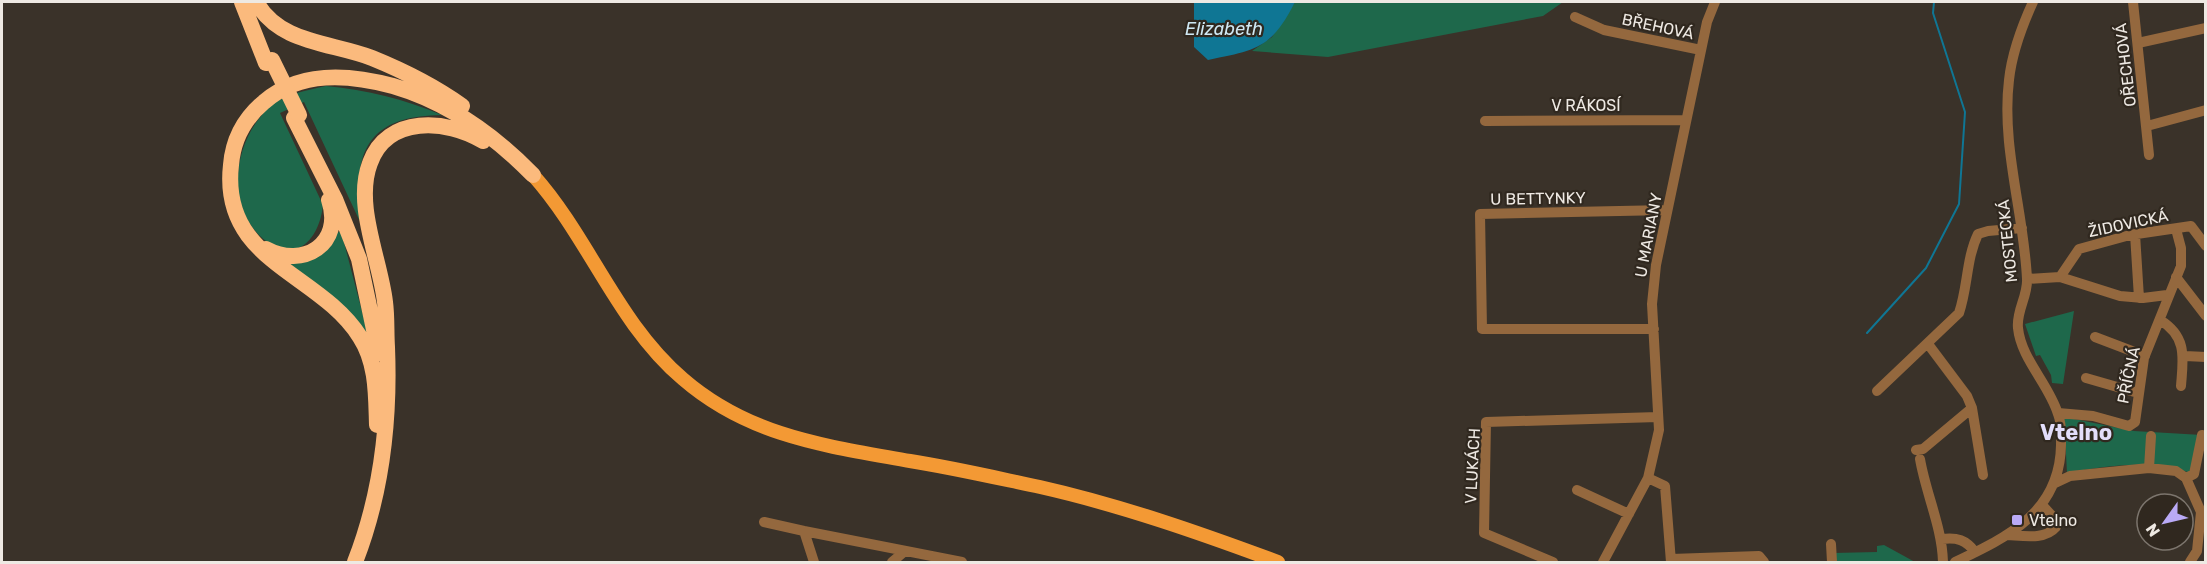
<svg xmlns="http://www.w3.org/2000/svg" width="2207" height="564" font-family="Rubik,sans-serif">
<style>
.green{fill:#1e684b}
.water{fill:#0f7694}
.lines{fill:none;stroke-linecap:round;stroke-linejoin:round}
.stream{stroke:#0f7694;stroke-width:2}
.minor{stroke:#94683e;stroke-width:10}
.major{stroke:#f39934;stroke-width:14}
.highway{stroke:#fbba7d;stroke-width:16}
.highway-bridge{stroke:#fbba7d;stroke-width:16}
.poi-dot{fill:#baaaf6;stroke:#30281f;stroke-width:2}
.labels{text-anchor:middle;stroke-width:4.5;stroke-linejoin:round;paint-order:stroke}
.street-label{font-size:16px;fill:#eee9e3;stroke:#30281f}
.poi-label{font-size:16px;fill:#eee9e3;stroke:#30281f;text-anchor:start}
.water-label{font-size:18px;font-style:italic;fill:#cfe8f3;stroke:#30281f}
.district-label{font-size:22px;font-weight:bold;fill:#e3defb;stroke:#30281f}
</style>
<rect width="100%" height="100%" fill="#3a3229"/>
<path class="green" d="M1295 2H1563L1543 16 1328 57 1252 51 1272 37Z
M326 86C368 90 403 99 442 115 363 116 352 156 362 226L304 102 280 113 323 205C319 243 292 267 259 235 228 204 234 152 258 120 262 116 265 109 270 106 285 94 308 90 326 86Z
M341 231 371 346 279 260Z
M2074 311 2063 384 2052 383 2051 375 2040 355 2036 356 2025 324Z
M2064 417 2134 431 2202 435 2194 474C2152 459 2110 465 2067 473Z
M1884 545 1915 562H1833V553L1877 552V546Z"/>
<path class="water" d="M1194 2H1295C1271 49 1257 50 1208 60L1194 47Z"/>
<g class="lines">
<path class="stream" d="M1867 333 1926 268 1959 204 1965 112 1933 13 1934 2"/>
<path class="minor" d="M2133 2 2149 155
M1575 17 1604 30 1701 50
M2138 43 2206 28
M1485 121 1686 120
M2147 126 2206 110
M2135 234 2139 298
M2060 277 2079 249 2130 235 2191 226 2206 246
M2176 277 2206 316
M2027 279 2060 277 2120 296 2143 298 2167 295
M2160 320C2188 337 2183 359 2181 386
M1654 329H1482L1480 214 1667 210
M2095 337 2145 356
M1928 344 1967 396 1972 408 1983 475
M2185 356 2206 357
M2086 378 2138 393
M1877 391 1959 313C1968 287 1966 259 1978 234L1988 231 2022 228
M2058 413 2093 416 2129 426 2135 422 2144 358 2181 266V248L2176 229
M1916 450 1923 449 1972 408
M1920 459C1926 494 1942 527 1943 562
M2149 468 2151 436
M2186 478 2194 474 2202 435
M2053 484 2070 476 2149 468 2176 471 2186 478 2201 512 2206 514
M1577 490 1629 514
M764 522 804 531 814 562
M804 531 962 562
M2008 535C2024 536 2045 540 2056 527L2054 518 2042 505
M1942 539C1957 537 1966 540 1975 552
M1831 544 1832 562
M1671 559 1759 556 1764 562
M892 562 905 551
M1553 562 1484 533 1486 422 1658 417
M1603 562 1648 478
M1671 562 1665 486 1648 478 1659 430 1652 304 1656 265 1707 22 1715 2
M1955 562C2008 537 2060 512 2061 445 2061 435 2062 424 2058 414 2049 384 2021 359 2018 328 2016 311 2028 296 2027 279 2024 213 2001 146 2009 80 2012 52 2022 26 2033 2
M2190 562 2197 551 2201 512"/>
<path class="major" d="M533 175C590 239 617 323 683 379 750 437 827 446 910 461 954 468 997 478 1040 487 1120 505 1200 533 1278 562"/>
<path class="highway" d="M242 2 266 63
M256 2C280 44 330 42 372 58 404 71 434 86 462 106
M294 118 335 199 359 259 379 353
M266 249C303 269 344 244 329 200
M377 425C376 395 377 363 360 337 319 272 220 262 231 165 233 140 245 118 264 102 300 70 349 74 393 86 448 102 493 134 533 175
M355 562C382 493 390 421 387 347 386 332 387 317 385 302 380 259 354 205 370 163 387 115 447 119 483 141"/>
<path class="highway-bridge" d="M272 60 299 115"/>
</g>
<rect class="poi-dot" x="2011" y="514" width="12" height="12" rx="3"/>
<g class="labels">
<g class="street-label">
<text transform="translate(1658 26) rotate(12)" y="6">BŘEHOVÁ</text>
<text transform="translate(2125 65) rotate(-97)" y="6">OŘECHOVÁ</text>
<text x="1586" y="111">V RÁKOSÍ</text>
<text transform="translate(1538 198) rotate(-1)" y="6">U BETTYNKY</text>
<text transform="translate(2128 223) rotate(-12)" y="6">ŽIDOVICKÁ</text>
<text transform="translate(1648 235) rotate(-79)" y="6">U MARIANY</text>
<text transform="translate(2007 241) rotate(-96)" y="6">MOSTECKÁ</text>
<text transform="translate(2128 375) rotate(-78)" y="6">PŘÍČNÁ</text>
<text transform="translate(1472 466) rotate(-87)" y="6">V LUKÁCH</text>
</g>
<g class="poi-label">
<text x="2029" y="526">Vtelno</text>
</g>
<g class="water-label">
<text x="1224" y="35">Elizabeth</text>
</g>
<g class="district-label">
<text x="2076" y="440">Vtelno</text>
</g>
</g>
<rect width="2207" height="564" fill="none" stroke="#eee9e3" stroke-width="6"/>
<g transform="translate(2165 522) rotate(236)"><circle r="28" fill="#30281f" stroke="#7c756d" stroke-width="1.5"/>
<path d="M0-4.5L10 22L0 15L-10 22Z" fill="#baaaf6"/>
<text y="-9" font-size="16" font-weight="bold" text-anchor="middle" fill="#eee9e3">N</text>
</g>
</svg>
